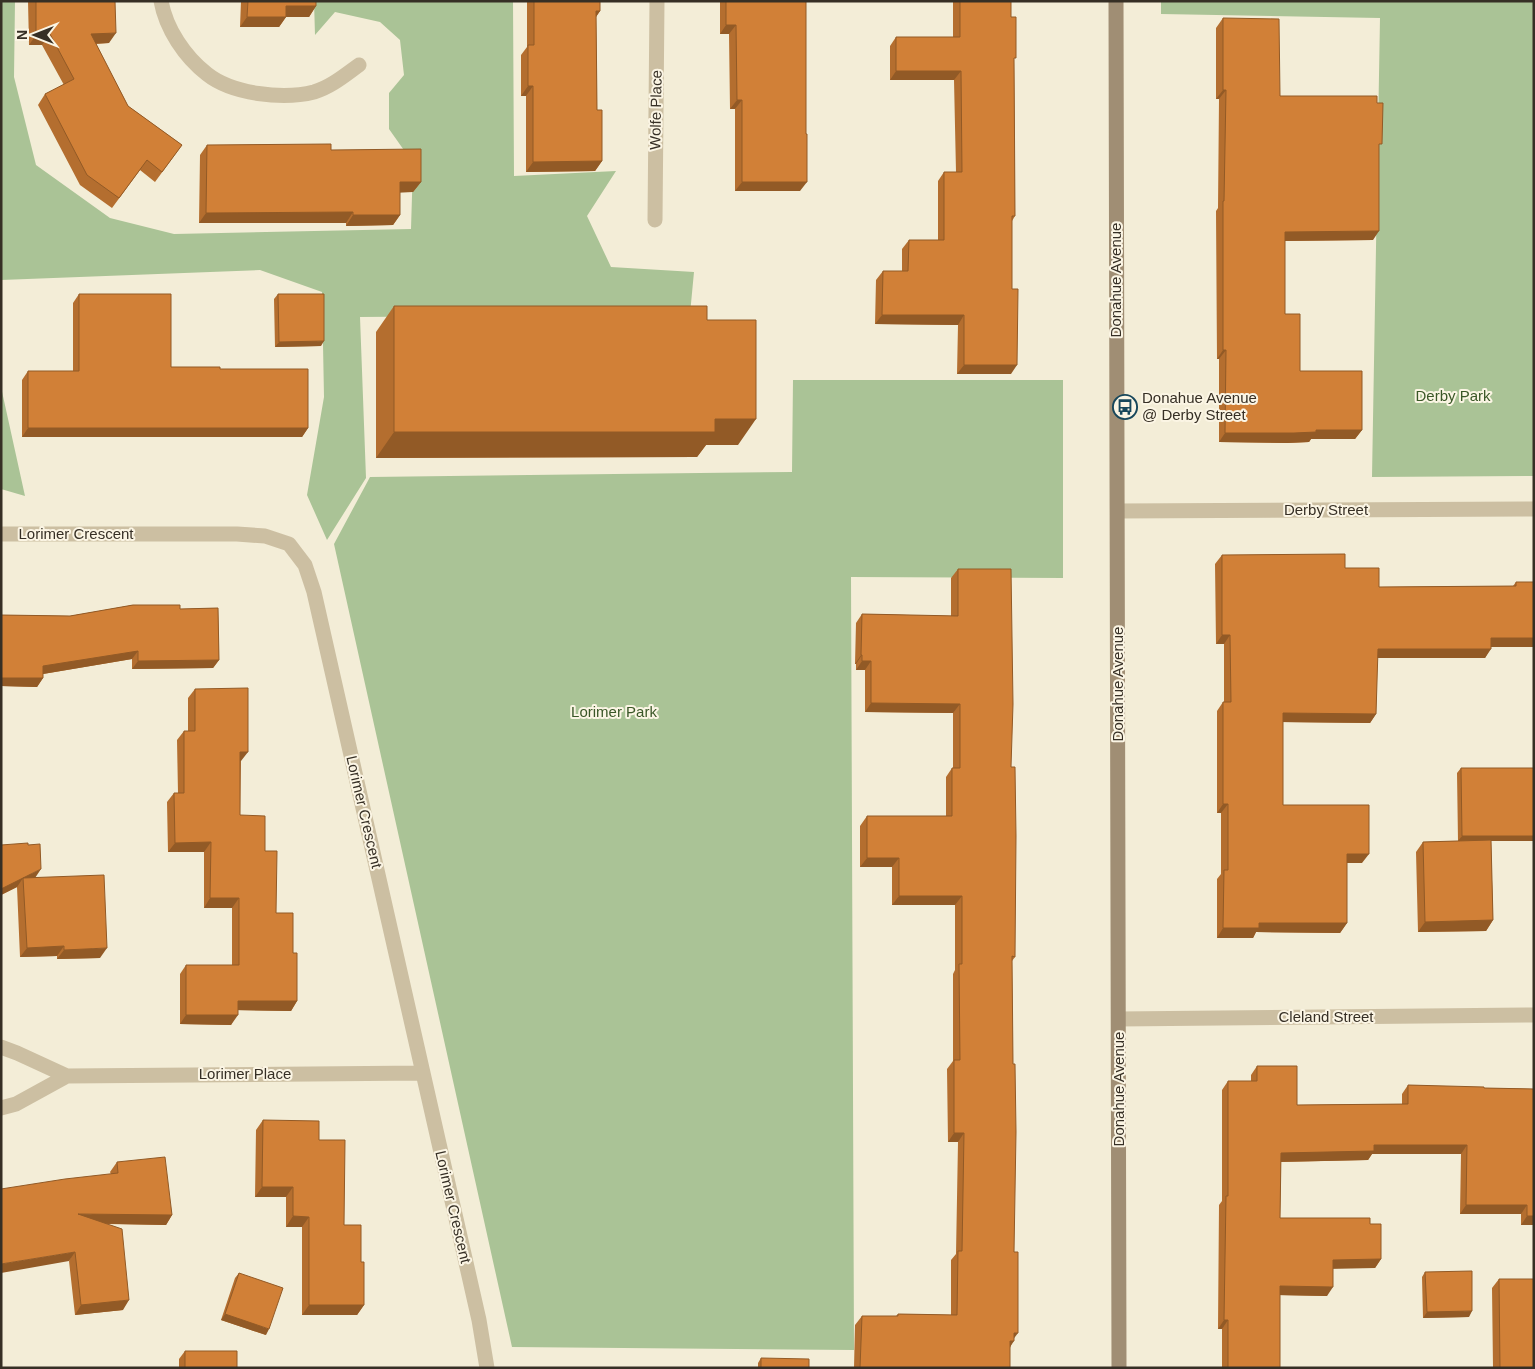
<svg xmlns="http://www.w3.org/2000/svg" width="1535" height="1369" font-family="Arial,sans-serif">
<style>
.green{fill:#aac396}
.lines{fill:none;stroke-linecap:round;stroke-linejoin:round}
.street{stroke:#ccbfa2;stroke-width:15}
.secondary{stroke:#a08e74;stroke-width:15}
.wall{fill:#b46e2f}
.shaded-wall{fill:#925a26}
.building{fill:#d18037;stroke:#925a26}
.labels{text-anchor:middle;stroke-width:4;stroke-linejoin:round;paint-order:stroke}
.street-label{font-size:15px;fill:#362f25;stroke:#fbf5e4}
.park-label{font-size:15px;fill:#3a5727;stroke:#fbf5e4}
.poi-label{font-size:15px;fill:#362f25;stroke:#fbf5e4;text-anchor:start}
</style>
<rect width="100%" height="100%" fill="#f3edd7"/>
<path class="green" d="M1 1H15L14 77 36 165 110 218 174 234 411 229 413 163 389 129V93L404 75 400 40 380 22 335 12 315 35 314 1H513L514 176 616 171 587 216 611 267 694 272 690 314 360 317 366 478 327 540 307 495 324 397 322 292 260 270 1 280Z
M1161 1H1534V476L1372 477 1380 18 1161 14Z
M793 380H1063V578L851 577 854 1350 512 1347 334 544 370 477 792 472Z
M1 387 25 496 1 489Z"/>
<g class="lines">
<path class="street" d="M161 1C166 29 185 57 207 74 232 94 283 100 314 92 331 87 345 75 359 65
M655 220 657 1
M1118 511 1534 509
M1 534H237L265 536 289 544 305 565 314 592 479 1320 487 1368
M1119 1019 1534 1015
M1 1047 17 1053 67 1076 423 1073
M1 1108 16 1104 67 1076"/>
<path class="secondary" d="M1116 1 1119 1368"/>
</g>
<path class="wall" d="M28 1H115L109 43 96 44 128 106 182 145 155 182 140 170 112 208 80 185 38 105 45 94 64 85 42 45H29Z
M241 1H316V6L309 17H286L279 27H240Z
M527 1H600V11L596 17 597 110 602 161 595 171 526 172V96H521V55L527 47Z
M720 1H806L800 191H735V109H730L729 34H720Z
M953 1H1011V17L1014 61 1015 216 1012 221 1011 374H957L958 325 875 324 876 280 883 271H902V249L909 240H938V181L944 172H956L954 80H890V46L896 37H953Z
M1223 18 1280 96 1379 148 1373 240 1285 241V314L1300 371 1362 430 1355 439H1311L1309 442 1287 443 1219 442V359H1217L1216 211 1218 208 1219 99H1216V28Z
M207 145 331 150 421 182 413 192H400V215L393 225 346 226V223H199L200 155Z
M79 294 171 367 220 369 308 428 302 437H22V380L28 371H73V303Z
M278 294 321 346 275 347 274 299Z
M394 306 707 320 738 445H706L697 457 376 458V332Z
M1222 555 1345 568 1379 587 1513 586 1516 582 1534 647H1491L1485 658H1377L1376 714 1370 723 1283 722V805L1362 863H1347V923L1340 933 1256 932 1253 938H1217V879L1221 874V813H1217V711L1223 702H1224V644H1216L1215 564Z
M958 569 1011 767 1015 957 1012 961 1014 1337 1010 1348V1368H854L855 1325 862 1316H896L898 1314 951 1315V1260L956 1254 958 1142H948L947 1069 953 1061V974L955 970V905H892V867H860V826L867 816H946V777L952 768H953V713L865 712V670H856V664H855L856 623 862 614 951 616V578Z
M133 605H180V609L218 608 219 660 213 668 132 669V659L43 674V678L37 687 1 686V615L70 616Z
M195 689 241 761 240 815 265 851 276 913 293 953 297 1001 291 1011 238 1010 231 1025 180 1024V974L186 965H232V908H204V852H168L167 802 174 793H178L177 740 184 731H188V698Z
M1461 768 1534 841H1491L1493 920 1486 931 1418 932 1416 852 1423 842 1458 841 1457 773Z
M1 845 35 877 100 958 57 959V956L20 957 17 887 1 895Z
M1257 1066 1297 1105 1402 1104V1094L1408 1085 1484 1088 1534 1089V1225H1521V1214H1460L1461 1154H1372L1368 1160 1281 1162 1280 1218 1370 1224 1381 1259 1375 1268H1333L1327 1296 1280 1295V1368H1222V1329H1218L1219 1205 1222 1201V1090L1228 1081H1251V1075Z
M263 1120 319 1140 344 1225 361 1262 364 1305 357 1315H302V1227H286V1197H255L256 1130Z
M117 1162 172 1215 166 1225 107 1224 123 1310 75 1315 69 1261 111 1174 110 1172Z
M1425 1272 1469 1317 1423 1318 1422 1277Z
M239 1273 266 1335 221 1320 235 1278Z
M1499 1279 1534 1368H1493L1492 1288Z
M185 1351 237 1368H179V1359Z
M761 1358 809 1368H758V1363Z"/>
<path class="shaded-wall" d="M286 6H316L309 17H279Z
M596 11H600L593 21Z
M247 17H286L279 27H240Z
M726 25H736L729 34H720Z
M116 33 109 43 84 44 91 34Z
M50 34 42 45H29L36 35Z
M896 71H961L954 80H890Z
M528 86H533L526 96H521Z
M1223 90H1226L1219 99H1216Z
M737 100H742L735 109H730Z
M602 161 595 171 526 172 533 162Z
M400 182H421L413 192 393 193Z
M742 182H807L800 191H735Z
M353 212 346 223H199L206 213Z
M353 215H400L393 225 346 226Z
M1379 231 1373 240 1279 241 1285 232Z
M882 315H964L958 325 875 324Z
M324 341 321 346 275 347 279 342Z
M1223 350H1226L1219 359H1217Z
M964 365H1017L1011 374H957Z
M715 419H756L738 445H706L697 457 376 458 394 432Z
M28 428H308L302 437H22Z
M1316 430H1362L1355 439H1311L1309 442 1287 443 1219 442 1225 433Z
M1222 635H1230L1224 644H1216Z
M1491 638H1534V647H1485Z
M1378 649H1491L1485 658H1371Z
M138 651 132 659 37 675 43 666Z
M861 655H862L856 664H855Z
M219 660 213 668 132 669 138 661Z
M862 661H871L865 670H856Z
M1 678H43L37 687 1 686Z
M871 703 960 704 953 713 865 712Z
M1283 713 1376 714 1370 723 1277 722Z
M240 752H248L241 761H234Z
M1223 804H1228L1221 813H1217Z
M1462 836H1534V841H1458Z
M211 842 204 852H168L175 843Z
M1347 854H1369L1362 863H1340Z
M867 858H899L892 867H860Z
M41 869 35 878H23Z
M23 878 17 887 1 895V889Z
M899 896H962L955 905H892Z
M210 898H239L232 908H204Z
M1493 920 1486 931 1418 932 1425 922Z
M1259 923H1347L1340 933 1256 932 1253 938H1217L1223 928Z
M64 946 57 956 20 957 27 948Z
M107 948 100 958 57 959 64 950Z
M238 1001H297L291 1011 231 1010Z
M186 1015H238L231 1025 180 1024Z
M954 1133H964L958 1142H948Z
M1374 1145H1467L1461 1154H1372L1368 1160 1275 1162 1281 1153Z
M262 1187H293L286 1197H255Z
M1466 1205H1527L1521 1214H1460Z
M78 1214 172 1215 166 1225 72 1223Z
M293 1216 309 1217 302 1227H286Z
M1527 1216H1534V1225H1521Z
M75 1252 69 1261 1 1273V1264Z
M1381 1259 1375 1268 1327 1269 1333 1260Z
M1280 1286 1333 1287 1327 1296 1274 1295Z
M129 1300 123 1310 75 1315 81 1305Z
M309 1305H364L357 1315H302Z
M1472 1311 1469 1317 1423 1318 1427 1312Z
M225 1314 269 1329 266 1335 221 1320Z
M1224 1320H1228L1222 1329H1218Z
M1014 1333H1018L1012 1341H1014L1008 1350H1004Z"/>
<path class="building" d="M36 1H115L116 33 91 34 128 106 182 145 162 172 147 160 119 198 87 175 45 94 74 79 50 34 36 35Z
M248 1H316V6H286V17H247Z
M534 1H600V11H596L597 110H602V161L533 162V86H528V45H534Z
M726 1H806V134H807V182H742V100H737L736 25H726Z
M960 1H1011V17H1016V58H1014L1015 216H1012V289H1018L1017 365H964V315H882L883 271H908L909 240H944V172H962L961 71H896V37H960Z
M1223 18 1279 19 1280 96H1377V103H1383L1382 144H1379V231L1285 232V314H1300V371H1362V430H1316V432L1294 433H1225L1226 350H1223V201H1224L1226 90H1223Z
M331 144V150L421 149V182H400V215H353V212L206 213 207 145Z
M79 294H171V367H220V369H308V428H28V371H79Z
M278 294H324V341L279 342Z
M394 306H707V320H756V419H715V432H394Z
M1345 554V568H1379V587L1516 586V582H1534V638H1491V649H1378L1376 714 1283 713V805H1369V854H1347V923H1259V928H1223L1224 870H1228V804H1223V702H1231L1230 635H1222V555Z
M958 569H1011L1013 704 1011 767H1015L1016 836 1015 957 1012 956 1013 1064H1015L1016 1132 1014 1252H1018V1333H1014V1341H1010V1368H860L862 1316H898V1314L957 1315 958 1251H962L964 1133H954V1060H960L959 964H962V896H899V858H867V816H952V768H960V704L871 703V661H862V655H861L862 614 958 616Z
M133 605H180V609L218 608 219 660 138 661V651L43 666V678H1V615L70 616Z
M248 688V752H240V815L265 816V851H277L276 913H293V953H297V1001H238V1015H186V965H239V898H210L211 842 175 843 174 793H184V731H195V689Z
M1461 768H1534V836H1462Z
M1491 840 1493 920 1425 922 1423 842Z
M28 843V845L40 844 41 869 23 878 104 875 107 948 64 950V946L27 948 23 878 1 889V845Z
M1257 1066H1297V1105L1408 1104V1085L1484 1087V1088L1534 1089V1216H1527V1205H1466L1467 1145H1374V1151L1281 1153 1280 1218H1370V1224H1381V1259L1333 1260V1287L1280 1286V1368H1228V1320H1224L1226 1196H1228V1081H1257Z
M263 1120 319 1121V1140H345L344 1225H361V1262H364V1305H309V1217L293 1216V1187H262Z
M165 1157 172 1215 78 1214 122 1229 129 1300 81 1305 75 1252 1 1264V1189L65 1179 118 1173 117 1162Z
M1472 1271V1311L1427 1312 1425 1272Z
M239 1273 283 1288 269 1329 225 1314Z
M1499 1279H1534V1368H1500Z
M185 1351H237V1368H185Z
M761 1358 809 1359V1368H761Z"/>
<defs>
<symbol id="bus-ring" viewBox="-11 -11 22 22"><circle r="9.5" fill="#fbf5e4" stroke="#17475b" stroke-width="1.5"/><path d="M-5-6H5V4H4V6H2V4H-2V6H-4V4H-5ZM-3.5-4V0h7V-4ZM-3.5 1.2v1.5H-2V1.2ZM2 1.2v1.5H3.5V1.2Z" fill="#17475b"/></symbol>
</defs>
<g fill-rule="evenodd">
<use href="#bus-ring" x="1111" y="393" width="28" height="28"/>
</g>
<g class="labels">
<g class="street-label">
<text transform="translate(656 110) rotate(-89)" y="5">Wolfe Place</text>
<text transform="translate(1116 280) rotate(-90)" y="5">Donahue Avenue</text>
<text x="1326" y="515">Derby Street</text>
<text x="76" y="539">Lorimer Crescent</text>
<text transform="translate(1118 684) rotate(-90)" y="5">Donahue Avenue</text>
<text transform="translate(364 812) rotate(77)" y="5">Lorimer Crescent</text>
<text x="1326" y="1022">Cleland Street</text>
<text x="245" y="1079">Lorimer Place</text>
<text transform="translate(1119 1089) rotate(-90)" y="5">Donahue Avenue</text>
<text transform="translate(453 1207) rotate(77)" y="5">Lorimer Crescent</text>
</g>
<g class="park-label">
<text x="1453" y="401">Derby Park</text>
<text x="614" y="717">Lorimer Park</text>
</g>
<g class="poi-label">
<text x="1142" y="403">Donahue Avenue<tspan x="1142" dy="17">@ Derby Street</tspan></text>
</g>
</g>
<rect width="1535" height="1369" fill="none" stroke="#362f25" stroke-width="5"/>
<g transform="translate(35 35) rotate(270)" stroke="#fbf5e4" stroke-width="4" paint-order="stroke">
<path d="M0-4L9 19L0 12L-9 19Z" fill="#362f25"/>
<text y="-8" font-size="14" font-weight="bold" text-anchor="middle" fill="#362f25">N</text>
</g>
</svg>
